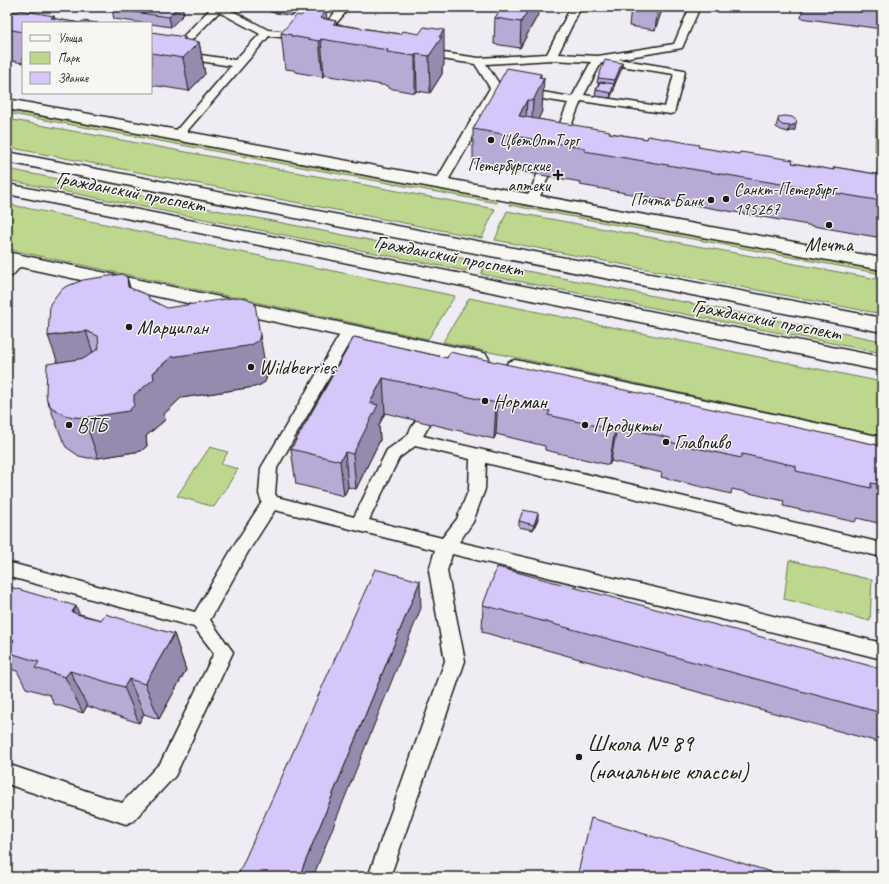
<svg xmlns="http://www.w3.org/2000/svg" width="889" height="884" font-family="Caveat,sans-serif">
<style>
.green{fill:#bdd78e;stroke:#6c7a55}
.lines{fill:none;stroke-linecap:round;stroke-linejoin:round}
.lane-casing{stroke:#1c1c1c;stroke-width:3}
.street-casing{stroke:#1c1c1c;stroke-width:3}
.secondary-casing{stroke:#1c1c1c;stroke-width:3}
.lane{fill:#f6f6f2;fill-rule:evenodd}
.street{fill:#f6f6f2;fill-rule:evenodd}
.secondary{fill:#f6f6f2;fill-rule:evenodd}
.wall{fill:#b7abd6;stroke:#1c1c1c}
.shaded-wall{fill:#958bae;stroke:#1c1c1c}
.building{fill:#d5c7f9;stroke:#1c1c1c}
.poi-dot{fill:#1c1c1c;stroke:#f6f6f2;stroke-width:1.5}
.labels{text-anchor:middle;stroke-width:3;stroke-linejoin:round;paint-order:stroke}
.far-poi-label{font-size:17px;fill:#1c1c1c;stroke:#f6f6f2;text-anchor:start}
.street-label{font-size:20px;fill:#1c1c1c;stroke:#f6f6f2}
.poi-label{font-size:20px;fill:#1c1c1c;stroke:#f6f6f2;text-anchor:start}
.near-poi-label{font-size:24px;fill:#1c1c1c;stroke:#f6f6f2;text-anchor:start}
</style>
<rect width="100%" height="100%" fill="#efedf3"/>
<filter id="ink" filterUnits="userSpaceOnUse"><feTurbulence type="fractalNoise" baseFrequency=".025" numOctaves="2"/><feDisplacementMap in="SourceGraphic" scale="8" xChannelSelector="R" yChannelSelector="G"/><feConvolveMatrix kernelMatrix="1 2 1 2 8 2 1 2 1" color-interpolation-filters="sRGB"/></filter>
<g filter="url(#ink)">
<path class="green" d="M7 110 498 200 497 203 7 113Z
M7 119 495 209 482 238 7 147Z
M876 120 882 121V152L875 151Z
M7 169 471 260 466 271 7 180Z
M511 202 882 270V274L509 205Z
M7 204 455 296 428 339 7 249Z
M507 211 882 280V314L495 240Z
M486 263 882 341V353L481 274Z
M469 298 882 382V436L443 342Z
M210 447 228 452 221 464 238 469 214 507 177 496Z
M789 560 872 580 870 621 784 599Z"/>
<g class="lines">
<defs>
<path id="lane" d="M212 7H225L268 30 302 33 307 36 302 39 269 36 182 137H174L172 135 174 133 231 66 151 53V47L170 50ZM219 12 260 34 235 60 180 52Z
M340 7H350L324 38H316L315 36 316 34Z
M571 7H581L558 54 598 56 674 44 690 7H700L682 48 618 59 684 70 685 72 674 113 670 114 581 101 564 143 562 146H554L552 143 568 103 499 92 446 184 444 187H436L434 184 490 88 475 64 422 56 417 53 418 51 422 50 479 58 547 54ZM551 60 591 62 572 97 500 85 486 64ZM601 63 674 74 665 107 584 95Z
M543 171 547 172 549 175 538 201 536 204H528L526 201 537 175 539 172Z
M19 256 24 257 26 260 12 276 7 277V265L14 257Z
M349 326 354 328 356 331 277 468 275 494 277 497 354 517 387 450 407 436 417 418 423 416 429 418 431 422 423 436 882 543V557L486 463 485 489 473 522 459 542 729 605 882 643V659L729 621 452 554 447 571 465 661 390 877H368L445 661 429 571 435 550 275 510 248 552 210 620 233 652 175 776 133 821 126 824 7 784V764L122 803 161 762 214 653 194 627 7 576V562L195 612 236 542 262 502 259 494 261 468 342 331 344 328ZM415 446 470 459 469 489 457 519 442 538 369 520 399 458Z"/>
<path id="street" d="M7 99 882 258V270L7 109Z
M7 252 479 352 486 354 489 359 486 364 479 366 7 264Z
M515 360 882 437V453L508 372 505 367 508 362Z"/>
<path id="secondary" d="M7 152 882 318V332L7 162Z
M7 184 882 357V371L7 194Z"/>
</defs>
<use href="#lane" class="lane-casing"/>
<use href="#street" class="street-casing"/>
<use href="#secondary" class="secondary-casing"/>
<use href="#lane" class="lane"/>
<use href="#street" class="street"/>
<use href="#secondary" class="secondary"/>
</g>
<path class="wall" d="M114 7H182L184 14 171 27 151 24V23H143L114 19 112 9Z
M269 7H301L293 16 270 12Z
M502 7H542L520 48 494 44 495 18Z
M631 7H663L655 30 629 26Z
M803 7H882V29L801 18Z
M7 11 17 12 54 16 55 19 80 23H23V63L7 60Z
M327 19 336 21V24L400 34 444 65 442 68V74L430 93 417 91 415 93 388 88V86L324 75 323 77 295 72 294 70 285 69 281 33Z
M151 32 186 40 199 42 205 74 189 91 151 85Z
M622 63V68L614 86V90L610 98 595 96 596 90 599 83H597L598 78Z
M541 77 542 111 538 119 610 133 792 163 833 170 834 167 882 175V238L580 185 581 182 473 163V129Z
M779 117 795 130 788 132 781 130 776 127Z
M127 277 130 288 267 376 265 382 260 385 254 387 181 398 164 414 165 420 146 436 147 446 141 451 98 458H88L79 456 66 447 63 441 47 400 58 362Z
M354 337 447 358 882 446V524L857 518 855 522 783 506 784 501 732 489 731 494 661 477 662 473 611 461 609 465 545 450V446L496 434 494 439 385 413 379 425 380 440 356 489 348 487 344 496 296 484 291 449Z
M538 519 533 530 519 527V521Z
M7 586 80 614 101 620 174 634 186 670 159 719 144 714 139 723 87 706 83 713 54 704 50 695 26 688 17 671 7 668Z
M483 605 882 669V743L482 632Z"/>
<path class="shaded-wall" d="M178 7H182L184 14 171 27 169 17Z
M292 7H301L293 16Z
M530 7H542L520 48 521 22Z
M658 7H663L655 30Z
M326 11 329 40 320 18Z
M444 30V65L442 68V74L430 93 429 56 439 37Z
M185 37 188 53 199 42 205 74 189 91 183 58V39Z
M321 39 324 75 323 77 319 41Z
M416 54 417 91 415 93V56Z
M622 63V68L614 86 615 80Z
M541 74 540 86 544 78 542 111 531 135 533 101 539 77Z
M614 84V90L610 98 611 93Z
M527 100 525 134 519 116Z
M796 124 795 130 788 132 790 126Z
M127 277 138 317 128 287Z
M86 331 99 372 63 377 48 336Z
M260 335 267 376 265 382 260 385 254 387 181 398 164 414 165 420 146 436 147 446 141 451 98 458 84 418 134 395 153 373 171 357Z
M383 378 385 413 379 425 380 440 356 489 353 454 370 403Z
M498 399 496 434 494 439 496 403Z
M617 426 611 461 609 465 615 430Z
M345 452 348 487 344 496 340 461Z
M538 513V519L533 530 534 525Z
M420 581 421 608 313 877H299Z
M76 606 92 643 72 612Z
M174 634 186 670 159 719 145 684Z
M70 671 87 706 83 713 65 677Z
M129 679 144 714 139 723 124 687Z"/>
<path class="building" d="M114 7H178L169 17 112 9Z
M502 7H530L521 22 495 18Z
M307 9 326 11 320 18 336 21 333 24 400 34 402 31 419 34 424 27 444 30 439 37H442L429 56 416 54 415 56 387 52 388 50 321 39 319 41 291 36 292 35 281 33 297 15 301 16Z
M20 10 54 16 51 18 80 23 83 21 98 23H23V32L7 29V11L17 12Z
M151 32 185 37 183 39 199 42 183 58 151 53Z
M605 60 622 63 615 80 598 78Z
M507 68 541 74 539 77 544 78 533 101 527 100 519 116 610 131 609 133 647 139 648 136 699 145 698 147 739 154 740 152 793 160 792 163 834 170V167L882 175V201L584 151 585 148 473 129Z
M600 82 614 84 611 93 596 90Z
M785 116 792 117 797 121 796 124 790 126 782 125 778 121 779 117Z
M122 274 127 277 128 287 148 295 149 299 167 308 239 297 246 298 252 301 255 304 260 335 258 341 253 344 247 346 171 357 153 373 154 379 134 395V405L129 411 84 418 74 417 64 415 51 407 47 400 46 394 47 364 85 358 99 348 98 336 86 331 48 336 50 304 59 292 65 287 83 280Z
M354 337 447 358 450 352 882 446V485L871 483V488L796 471V466L742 454 741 458 669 442 670 438 617 426 615 430 548 415 550 411 498 399 496 403 383 378 370 403 378 405 353 454 345 452 340 461 291 449Z
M523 510 538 513 534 525 519 521Z
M497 567 882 669V713L483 605Z
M375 569 420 581 299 877H237Z
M7 586 76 606 72 612 80 615 101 620 105 614 174 634 145 684 129 679 124 687 70 671 65 677 35 668 39 662 7 652 14 640 7 637Z
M591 818 788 877H577Z"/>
</g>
<g class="poi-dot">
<circle cx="491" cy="140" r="4"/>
<path d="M556 169h4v4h4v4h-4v4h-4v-4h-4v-4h4z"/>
<circle cx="726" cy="199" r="4"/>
<circle cx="711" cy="200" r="4"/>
<circle cx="829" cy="225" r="4"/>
<circle cx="129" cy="327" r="4"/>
<circle cx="251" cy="367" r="4"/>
<circle cx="485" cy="401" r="4"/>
<circle cx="69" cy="425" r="4"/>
<circle cx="585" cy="425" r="4"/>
<circle cx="666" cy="442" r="4"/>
<circle cx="579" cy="757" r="4"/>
</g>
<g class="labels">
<g class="far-poi-label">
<text x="499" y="146">ЦветОптТорг</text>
<text x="550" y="171" text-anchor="end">Петербургские<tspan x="550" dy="20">аптеки</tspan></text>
<text x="734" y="195">Санкт-Петербург<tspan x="734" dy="20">195267</tspan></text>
<text x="703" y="206" text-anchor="end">Почта Банк</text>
</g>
<g class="street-label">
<text transform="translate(131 191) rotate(11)" y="7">Гражданский проспект</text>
<text transform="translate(449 255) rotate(11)" y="7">Гражданский проспект</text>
<text transform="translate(767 319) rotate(11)" y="7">Гражданский проспект</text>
</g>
<g class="poi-label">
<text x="829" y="251" text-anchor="middle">Мечта</text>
<text x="137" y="334">Марципан</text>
<text x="259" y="374">Wildberries</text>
<text x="493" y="408">Норман</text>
<text x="77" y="432">ВТБ</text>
<text x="593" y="432">Продукты</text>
<text x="674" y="449">Главпиво</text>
</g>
<g class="near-poi-label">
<text x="587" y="751">Школа № 89<tspan x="587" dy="28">(начальные классы)</tspan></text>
</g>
</g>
<rect width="889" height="884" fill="none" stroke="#f6f6f2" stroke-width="24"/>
<rect x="12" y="12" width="865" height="860" fill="none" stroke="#1c1c1c" stroke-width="1.5" filter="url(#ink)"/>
<rect x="22" y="22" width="130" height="72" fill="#f6f6f2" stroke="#9f9f9c"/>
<rect x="30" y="35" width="20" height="6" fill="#f6f6f2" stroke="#9f9f9c"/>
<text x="58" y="42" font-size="12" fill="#1c1c1c">Улица</text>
<rect x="30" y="52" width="20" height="12" fill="#bdd78e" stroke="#9f9f9c"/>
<text x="58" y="62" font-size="12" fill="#1c1c1c">Парк</text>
<rect x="30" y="72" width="20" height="12" fill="#d5c7f9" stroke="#9f9f9c"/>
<text x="58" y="82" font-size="12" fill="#1c1c1c">Здание</text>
</svg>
